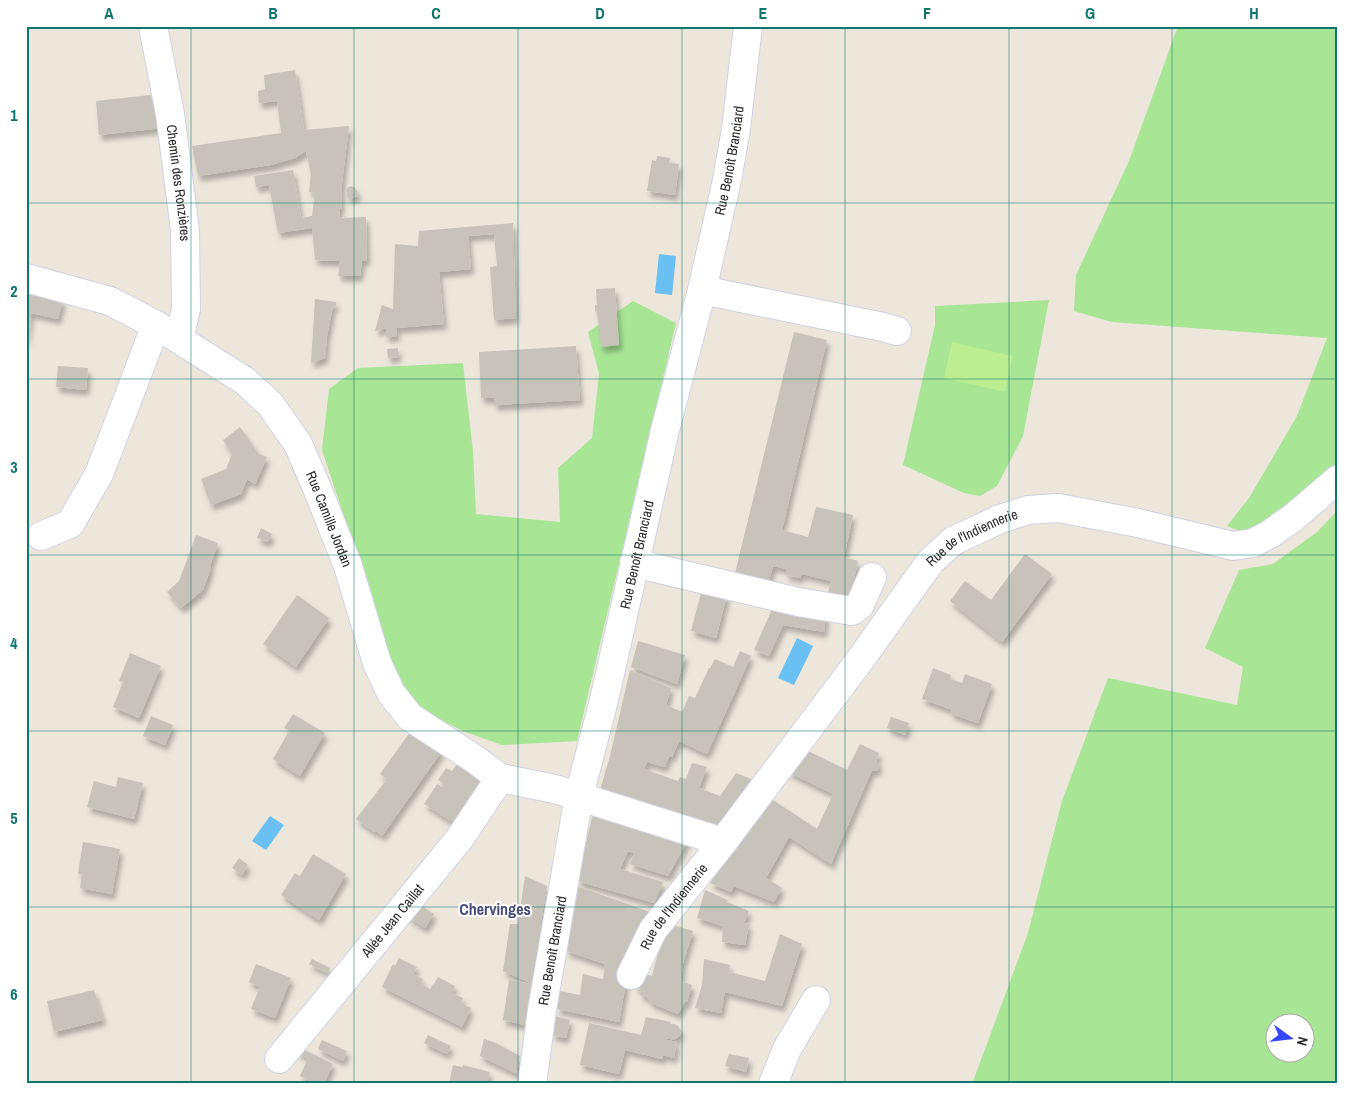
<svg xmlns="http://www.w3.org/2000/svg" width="1363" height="1110" font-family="'Archivo Narrow',sans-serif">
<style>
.green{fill:#a8e595;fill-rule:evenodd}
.pitch{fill:#bced90}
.water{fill:#6ac0f2}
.building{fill:#c7c3ba;filter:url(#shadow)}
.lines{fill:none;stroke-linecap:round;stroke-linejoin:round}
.minor-casing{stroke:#d0d2e3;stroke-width:30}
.minor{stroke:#fff;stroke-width:28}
.grid{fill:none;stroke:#0f766e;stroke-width:1;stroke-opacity:0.55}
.labels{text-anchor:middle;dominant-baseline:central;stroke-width:4;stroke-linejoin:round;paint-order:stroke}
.street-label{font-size:14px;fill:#292929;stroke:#fff}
.quarter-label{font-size:16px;font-weight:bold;fill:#484c7b;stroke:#fff}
.neatline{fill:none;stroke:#0f766e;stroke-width:2}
.grid-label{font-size:16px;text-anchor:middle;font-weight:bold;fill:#0f766e}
</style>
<defs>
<filter id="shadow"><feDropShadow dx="3" dy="5.5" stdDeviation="2.5" flood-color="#0004"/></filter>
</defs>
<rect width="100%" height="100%" fill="#ece6db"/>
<g class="green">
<path d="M1178 26H1337V466L1334 470 1270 519 1242 532 1227 526 1249 498 1297 416 1327 338 1112 322 1074 311 1076 275 1129 161Z"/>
<path d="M1049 300 1023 436 997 486 980 496 964 493 903 465 935 325V306Z"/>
<path d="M633 301 676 323 577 741 502 745 463 731 417 708 399 682 322 450 329 389 358 368 463 363 473 452 476 514 560 522 558 468 592 438 599 374 588 332Z"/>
<path d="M1337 511V1084H972L1028 933 1062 801 1108 678 1237 705 1243 667 1205 648 1239 570 1273 564 1317 532ZM1306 1022V1052H1276V1022Z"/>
</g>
<path class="pitch" d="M952 342 1013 356 1005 392 944 378Z"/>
<g class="water">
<path d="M659 254 676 256 672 295 655 293Z"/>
<path d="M797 638 813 646 794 685 778 678Z"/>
<path d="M270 816 284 825 266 850 252 841Z"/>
</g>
<g class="building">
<path d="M295 70 304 130 349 126 342 183 341 209H339L340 218 366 217 367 260 362 261 360 276H338L340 261 315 260 312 228 278 233 269 185 256 187 254 176 293 170 301 218 312 216 315 193 309 192 311 174 306 151 295 158 271 165 198 176 192 146 281 133 277 101 259 103 258 91 265 89 264 75Z"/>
<path d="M159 94 163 128 99 135 96 101Z"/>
<path d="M657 156 670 158 669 163 679 164 675 195 647 191 652 160 656 161Z"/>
<path d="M350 186 354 187 357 191 358 196 348 199 346 189Z"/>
<path d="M513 223 516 318 494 320 490 267 497 266 494 234 468 236 471 269 439 272 444 324 396 328 397 336 386 337V328L375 331 382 305 393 309 395 244 418 246 419 231Z"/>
<path d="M615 288 619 345 601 347 597 312 595 311V305H597L596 289Z"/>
<path d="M26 293 41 294 63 300 58 319 31 313 27 343H26Z"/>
<path d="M315 299 336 302V306H333L327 336 325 358 311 363Z"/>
<path d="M794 332 827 340 782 530 808 537 816 507 853 515 844 557 858 561 849 602 827 596 831 581 802 574 800 578 786 575 787 569 773 566 769 580 735 573Z"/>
<path d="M576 346 580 400 494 405V398H481L479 352Z"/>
<path d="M398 348V357L388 358 387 349Z"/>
<path d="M58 366 88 368 86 390 56 387Z"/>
<path d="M240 427 259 454 267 457 255 484 247 479 241 494 211 505 201 479 226 469 232 454 223 440Z"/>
<path d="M261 528 272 534 268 542 257 538Z"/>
<path d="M196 535 218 543 210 566 211 568 203 590 181 608 167 592 179 581Z"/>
<path d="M1025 554 1052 574 1002 642 950 601 965 581 991 600Z"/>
<path d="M702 589 727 595 716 638 691 631Z"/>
<path d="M297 595 329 618 296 667 263 644Z"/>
<path d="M773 607 826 615 824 632 783 625 769 656 754 650Z"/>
<path d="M638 641 685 655 677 684 631 667Z"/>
<path d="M740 651 751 656 707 754 679 741 672 757 669 756 665 767 647 762 644 769 678 781 680 777 686 779 692 763 707 767 699 788 720 796 736 773 756 781 732 822 723 815 717 835 600 790 610 756 630 670 671 688 666 705 682 712 689 696 695 698 709 668H710L715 659 733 667Z"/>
<path d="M130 653 161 666 139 718 113 707 123 682 119 681Z"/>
<path d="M933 668 951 675 950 679 962 683 965 674 992 684 978 723 951 714 952 710 922 699Z"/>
<path d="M293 714 325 733 300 776 273 759 289 731 284 728Z"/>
<path d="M151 716 173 725 165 745 143 736Z"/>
<path d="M891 717 909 723 905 735 887 728Z"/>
<path d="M410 732 442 751 382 836 376 831 374 832 356 819 387 779 380 774Z"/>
<path d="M860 744 879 753 876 762 880 764 877 771 872 770 831 864 789 837 766 878 782 888 774 902 734 886 731 892 710 883 770 798 817 829 833 794 788 772 804 749 847 770Z"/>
<path d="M459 762 488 781 459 826 424 804 437 784 442 787 444 784 438 780 446 768 452 771Z"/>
<path d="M118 777 143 783 134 819 87 807 94 781 116 787Z"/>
<path d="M593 813 689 838 668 876 630 864 634 853 628 851 620 869 663 882 654 903 577 881Z"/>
<path d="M83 842 120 849 112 894 80 888 82 874H78Z"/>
<path d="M313 854 346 874 319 920 281 895 295 873 300 876Z"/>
<path d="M239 858 248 865 242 875 232 868Z"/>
<path d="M525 876 547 886 531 983 503 971 510 924H518Z"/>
<path d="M577 886 650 912 628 971 619 1022 557 1009 560 991 580 995 583 974 603 979 605 964 566 951Z"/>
<path d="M705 890 728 900 727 902 749 911 744 923 749 924 745 945 722 942 723 926 697 918Z"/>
<path d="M416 902 434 914 425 928 407 916Z"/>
<path d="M666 923 693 931 683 963 681 981 692 985 687 1002H685L678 1014 651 1003 647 997 640 995 641 989 635 987 639 972 652 976Z"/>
<path d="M780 934 802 944 782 1006 725 992 721 1013 695 1008 702 985 704 959 730 965 729 972 765 981Z"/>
<path d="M399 958 417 967 413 974 423 979 421 984 430 989 433 984H434L438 977 455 986 452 993 463 998 461 1003 471 1008 462 1027 382 987 393 964 395 966Z"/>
<path d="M312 959 330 968 328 973 309 964Z"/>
<path d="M256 964 291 978 275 1018 251 1009 260 987 249 982Z"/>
<path d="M509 980 531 984 525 1025 503 1020Z"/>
<path d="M94 990 103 1020 54 1032 47 1001Z"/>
<path d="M555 1016 570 1020 566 1038 552 1035Z"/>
<path d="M646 1017 671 1022 670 1024H675L678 1026 681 1031 680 1035 677 1038 673 1040 667 1038V1040L677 1042 674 1058 663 1055 662 1059 625 1050 619 1074 580 1065 589 1023 641 1035Z"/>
<path d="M428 1035 451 1046 447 1054 424 1043Z"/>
<path d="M484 1039 496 1043 520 1056 517 1074 480 1056Z"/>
<path d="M322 1040 347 1051 343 1061 318 1049Z"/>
<path d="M299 1047 333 1064 324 1084H316L300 1076 308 1058 297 1052Z"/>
<path d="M729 1054 749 1058 746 1072 725 1066Z"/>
<path d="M453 1065 462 1067 463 1065 490 1072 487 1084H449Z"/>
</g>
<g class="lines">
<g class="minor-casing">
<g id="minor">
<path id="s1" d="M153 26 170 114 185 230 186 309 179 339"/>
<path id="s2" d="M26 278 110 301 156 325 245 381 270 404 298 444 317 488 348 566 377 663 391 693 410 717 476 760 500 778 555 789 723 842"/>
<path d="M702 290 883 327 897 331"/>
<path d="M41 536 70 524 99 474 156 325"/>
<path d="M634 563 798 602 852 611 860 605 872 577"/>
<path id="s3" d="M631 975 653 930 723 842 860 660 930 562 953 541 1000 519 1028 510 1058 508 1138 523 1233 546 1253 543 1270 534 1294 517 1337 480"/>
<path id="s4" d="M279 1059 460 838 500 778"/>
<path id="s5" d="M532 1084 542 1010 579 796 604 700 665 430 702 290 727 180 736 129 748 26"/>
<path d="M773 1084 787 1049 816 1000"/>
</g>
</g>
<use href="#minor" class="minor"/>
</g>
<path class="grid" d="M191 26V1084M354 26V1084M518 26V1084M682 26V1084M845 26V1084M1009 26V1084M1172 26V1084M26 203H1337M26 379H1337M26 555H1337M26 731H1337M26 907H1337"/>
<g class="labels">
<g class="street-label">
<text stroke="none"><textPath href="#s5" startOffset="945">Rue Benoît Branciard</textPath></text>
<text stroke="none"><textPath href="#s1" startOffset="159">Chemin des Ronzières</textPath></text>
<text stroke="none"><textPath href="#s2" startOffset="408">Rue Camille Jordan</textPath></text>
<text stroke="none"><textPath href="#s3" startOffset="560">Rue de l'Indiennerie</textPath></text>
<text stroke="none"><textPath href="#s5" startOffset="540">Rue Benoît Branciard</textPath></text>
<text stroke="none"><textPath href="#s3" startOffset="81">Rue de l'Indiennerie</textPath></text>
<text stroke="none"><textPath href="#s4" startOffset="179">Allée Jean Caillat</textPath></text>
<text stroke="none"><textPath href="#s5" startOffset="135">Rue Benoît Branciard</textPath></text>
</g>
<g class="quarter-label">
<text x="495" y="909">Chervinges</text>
</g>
</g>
<rect width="1363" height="1110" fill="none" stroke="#ffffff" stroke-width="55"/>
<g transform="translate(1290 1038) rotate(105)"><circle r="24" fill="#ffffff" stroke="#a9a9a9"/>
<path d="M0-4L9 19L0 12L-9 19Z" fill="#3546ff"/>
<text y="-8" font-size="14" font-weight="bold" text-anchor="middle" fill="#292929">N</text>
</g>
<rect x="28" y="28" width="1308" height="1054" class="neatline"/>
<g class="grid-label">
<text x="109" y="19">A</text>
<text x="273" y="19">B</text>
<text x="436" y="19">C</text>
<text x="600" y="19">D</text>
<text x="763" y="19">E</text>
<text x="927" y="19">F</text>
<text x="1090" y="19">G</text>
<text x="1254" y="19">H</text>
<text x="14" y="121">1</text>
<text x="14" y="297">2</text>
<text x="14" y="473">3</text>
<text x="14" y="649">4</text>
<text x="14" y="824">5</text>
<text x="14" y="1000">6</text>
</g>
</svg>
